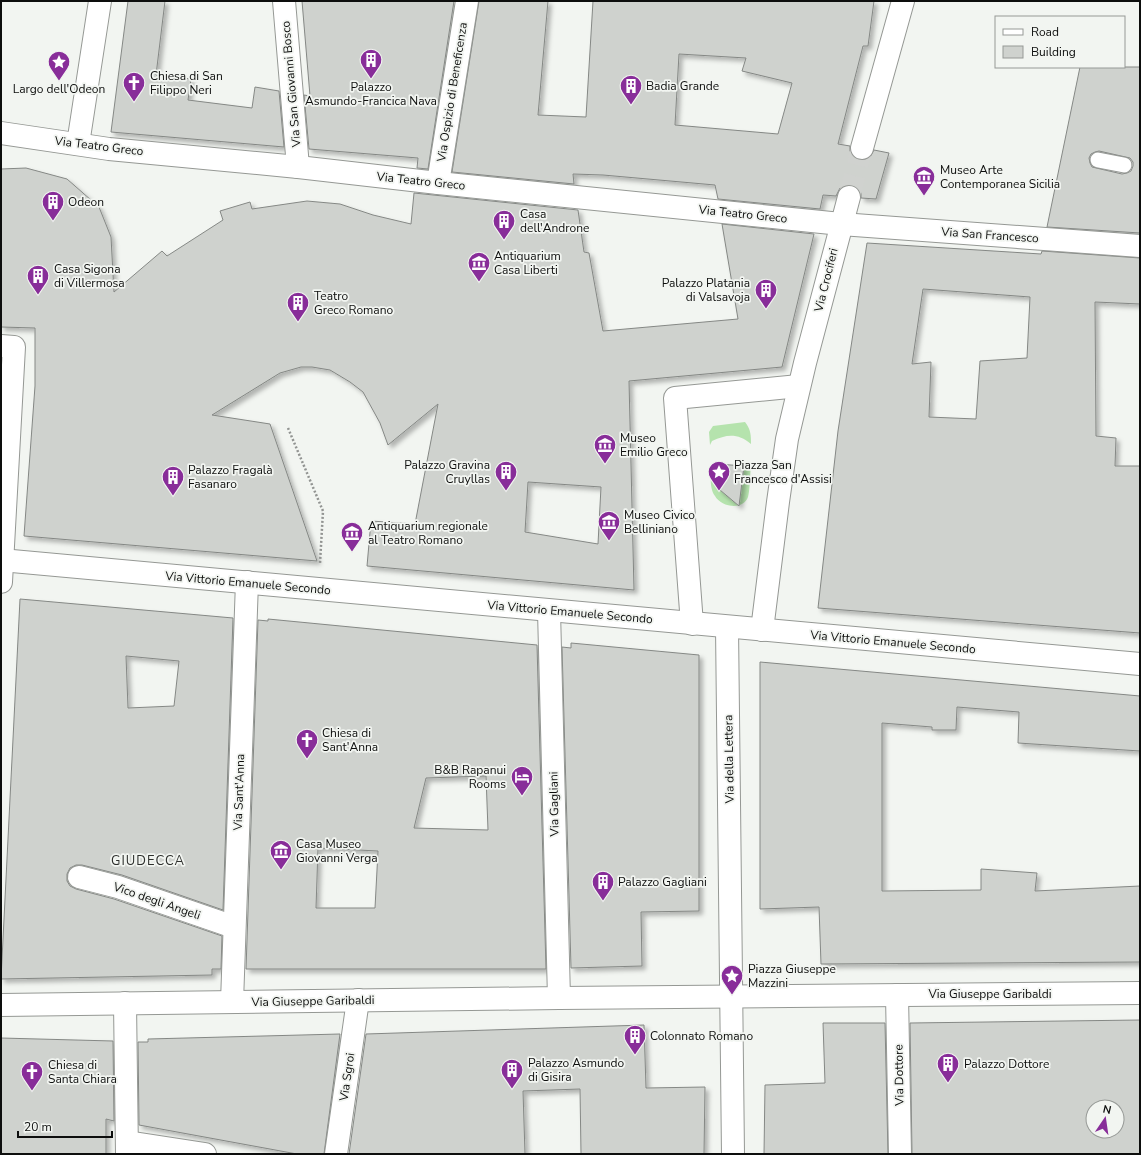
<svg xmlns="http://www.w3.org/2000/svg" width="1141" height="1155" font-family="'Nunito Sans',sans-serif">
<style>
.green{fill:#b5e3ad}
.building{fill:#cfd2ce;stroke:#858885;fill-rule:evenodd;filter:url(#shadow)}
.lines{fill:none;stroke-linecap:round;stroke-linejoin:round}
.pedestrian-tunnel{stroke:#d0d2cf;stroke-width:22;stroke-dasharray:22 11;stroke-linecap:butt}
.service-casing{stroke:#959894;stroke-width:17}
.pedestrian-casing{stroke:#959894;stroke-width:24}
.minor-casing{stroke:#959894;stroke-width:24}
.path{stroke:#929492;stroke-width:2.5;stroke-dasharray:2 2;stroke-linecap:butt}
.service{stroke:#fff;stroke-width:15}
.pedestrian{stroke:#fff;stroke-width:22}
.minor{stroke:#fff;stroke-width:22}
.labels{text-anchor:middle;dominant-baseline:central;stroke-width:3.5;stroke-linejoin:round;paint-order:stroke}
.poi-label{font-size:12px;fill:#0d0e0d;stroke:#f2f5f1;text-anchor:start}
.street-label{font-size:12px;fill:#0d0e0d;stroke:#f2f5f1}
.neighbourhood-label{font-size:13px;letter-spacing:1px;fill:#2d2f2c;stroke:#f2f5f1}
</style>
<defs>
<filter id="shadow"><feDropShadow dx="3.5" dy="3.5" stdDeviation="2" flood-color="#0004"/></filter>
</defs>
<rect width="100%" height="100%" fill="#f2f5f1"/>
<g class="green">
<path d="M745 422C751 430 751 435 751 444 738 433 727 434 712 441L710 445 709 432 713 426Z"/>
<path d="M711 465 717 466C718 480 715 490 730 496L737 495 741 491 744 466 751 465C750 473 750 490 748 497 743 511 721 507 715 496 709 488 711 475 711 465Z"/>
</g>
<g class="building">
<path d="M128 1H165L156 75 191 79 188 100 252 108 255 87 279 91 284 147 111 132Z"/>
<path d="M302 1H454L428 169 417 168 418 158 309 149 304 95 310 96Z"/>
<path d="M479 1H548L538 115 586 117 593 1H874L868 46H863L838 144 850 146V151L853 156 859 160H865L870 157 874 150 889 153 876 199 861 198V193L858 188 852 185H846L840 188 836 196 823 195 820 209 718 199 715 185 603 175 573 174 574 184 452 172ZM679 54 746 58 742 71 792 83 778 134 675 125Z"/>
<path d="M1080 67H1140V233L1047 227ZM1099 151 1130 158 1133 162V166L1131 171 1127 173 1122 174 1092 167 1090 163 1089 158 1091 154 1095 152Z"/>
<path d="M26 168 67 179 99 207 111 237 114 292 162 251 167 256 223 220 220 211 250 202 252 209 307 201 340 204 373 215 411 224 414 193 578 210 584 252 589 253 603 331 738 319 722 224 814 234 782 367 629 381 634 590 367 566 371 521 415 524 438 404 388 445 380 423 363 392 350 382 330 370 312 367H301L280 373 212 415 270 424 317 561 24 536 35 386V328L1 327V169ZM528 482 601 487 598 544 525 532Z"/>
<path d="M867 243 1041 254 1042 251 1140 258V304L1095 302 1096 436 1116 438 1115 466H1140V633L818 608 838 431ZM923 289 1030 297 1027 358 980 361 976 419 929 417 931 362 912 364Z"/>
<path d="M717 464 744 466 739 506 720 490 718 485Z"/>
<path d="M20 599 233 618 223 910 122 875 82 865H76L70 868 67 874V881L70 886 76 889 114 899 222 936 221 969H212V975L1 979ZM126 656 179 661 174 706 128 708Z"/>
<path d="M268 619 537 645 546 969H246L258 620 268 621ZM486 776 488 830 414 828 426 778ZM318 848 378 851 375 908H316Z"/>
<path d="M571 643 699 655V911L641 912 642 966 571 968 562 647 571 648Z"/>
<path d="M760 662 1140 696V751L1018 743 1019 712 957 707 956 730H932V727L882 723V891L981 890V869L1037 873 1035 891 1140 886V962L821 964 819 907 760 909Z"/>
<path d="M1140 1020V1154H912L910 1023ZM1093 1107H1117V1131H1093Z"/>
<path d="M823 1023H885L888 1154H764L765 1085 825 1083Z"/>
<path d="M644 1025 646 1088 705 1087 704 1154H581L580 1089 523 1091 525 1154H349L366 1034Z"/>
<path d="M340 1034 324 1154H297L139 1125 138 1042H148V1039Z"/>
<path d="M1 1038 113 1041 114 1121 106 1119V1154H1Z"/>
</g>
<g class="lines">
<path class="pedestrian-tunnel" d="M849 197 862 148"/>
<g class="service-casing">
<path id="service" d="M1098 160 1124 165"/>
</g>
<g class="pedestrian-casing">
<g id="pedestrian">
<path d="M862 148 903 1"/>
<path d="M438 183 467 1"/>
<path d="M692 624 675 398 799 386"/>
<path d="M727 627 733 1154"/>
<path d="M762 630 778 502 787 439 805 363 849 197"/>
<path d="M79 877 118 887 234 927"/>
<path d="M897 995 900 1154"/>
<path d="M559 998 1140 993"/>
<path d="M232 1002 247 582"/>
</g>
</g>
<g class="minor-casing">
<g id="minor">
<path d="M284 1 298 167"/>
<path d="M1 133 109 149 298 167 438 183 841 224 1140 246"/>
<path d="M78 144 100 1"/>
<path d="M1 346 14 347 1 582"/>
<path d="M1 560 1140 664"/>
<path d="M125 1003 127 1154"/>
<path d="M1 1005 559 998 549 611"/>
<path d="M127 1142 205 1154"/>
<path d="M336 1154 358 1000"/>
</g>
</g>
<path class="path" d="M288 428 323 511 320 563"/>
<use href="#service" class="service"/>
<use href="#pedestrian" class="pedestrian"/>
<use href="#minor" class="minor"/>
</g>
<defs>
<g id="building-pin" transform="scale(1.15)"><path d="M0 17L-7.5 6A9.5 9.5 0 1 1 7.5 6Z" fill="#882d99" stroke="#f2f5f1"/><path d="M-4-6H4V6H1V3H-1V6H-4ZM-2.5-4.3h1.7v1.8h-1.7ZM.8-4.3h1.7v1.8H.8ZM-2.5-1h1.7V.8h-1.7ZM.8-1h1.7V.8H.8Z" fill="#fff"/></g>
<g id="sight-pin" transform="scale(1.15)"><path d="M0 17L-7.5 6A9.5 9.5 0 1 1 7.5 6Z" fill="#882d99" stroke="#f2f5f1"/><path d="M0-6L1.8-2.2L6-1.7L2.9 1.2L3.7 5.4L0 3.3L-3.7 5.4L-2.9 1.2L-6-1.7L-1.8-2.2Z" fill="#fff"/></g>
<g id="church-pin" transform="scale(1.15)"><path d="M0 17L-7.5 6A9.5 9.5 0 1 1 7.5 6Z" fill="#882d99" stroke="#f2f5f1"/><path d="M-1.2-6h2.4v3.5h3.3v2.4h-3.3V6h-2.4V-.1h-3.3v-2.4h3.3Z" fill="#fff"/></g>
<g id="museum-pin" transform="scale(1.15)"><path d="M0 17L-7.5 6A9.5 9.5 0 1 1 7.5 6Z" fill="#882d99" stroke="#f2f5f1"/><path d="M0-6L6-3V-2H-6V-3ZM-5-1h2V3h-2ZM-1-1h2V3h-2ZM3-1h2V3H3ZM-6 4H6V6H-6Z" fill="#fff"/></g>
<g id="hotel-pin" transform="scale(1.15)"><path d="M0 17L-7.5 6A9.5 9.5 0 1 1 7.5 6Z" fill="#882d99" stroke="#f2f5f1"/><path d="M-6-4.5h1.5V1H6V5H4.5V3h-9V5H-6ZM-4 0a1.8 1.8 0 1 1 3.6 0ZM.5 0V-2.5h3Q6-2.5 6 0Z" fill="#fff"/></g>
</defs>
<g fill-rule="evenodd">
<use href="#building-pin" x="371" y="60"/>
<use href="#sight-pin" x="59" y="62"/>
<use href="#church-pin" x="134" y="83"/>
<use href="#building-pin" x="631" y="86"/>
<use href="#museum-pin" x="924" y="177"/>
<use href="#building-pin" x="53" y="202"/>
<use href="#building-pin" x="504" y="221"/>
<use href="#museum-pin" x="479" y="263"/>
<use href="#building-pin" x="38" y="276"/>
<use href="#building-pin" x="766" y="290"/>
<use href="#building-pin" x="298" y="303"/>
<use href="#museum-pin" x="605" y="445"/>
<use href="#building-pin" x="506" y="472"/>
<use href="#sight-pin" x="719" y="472"/>
<use href="#building-pin" x="173" y="477"/>
<use href="#museum-pin" x="609" y="522"/>
<use href="#museum-pin" x="352" y="533"/>
<use href="#church-pin" x="307" y="740"/>
<use href="#hotel-pin" x="522" y="777"/>
<use href="#museum-pin" x="281" y="851"/>
<use href="#building-pin" x="603" y="882"/>
<use href="#sight-pin" x="732" y="976"/>
<use href="#building-pin" x="635" y="1036"/>
<use href="#building-pin" x="948" y="1064"/>
<use href="#building-pin" x="512" y="1070"/>
<use href="#church-pin" x="32" y="1072"/>
</g>
<g class="labels">
<g class="poi-label">
<text x="150" y="76">Chiesa di San<tspan x="150" dy="14">Filippo Neri</tspan></text>
<text x="646" y="86">Badia Grande</text>
<text x="371" y="87" text-anchor="middle">Palazzo<tspan x="371" dy="14">Asmundo-Francica Nava</tspan></text>
<text x="59" y="89" text-anchor="middle">Largo dell'Odeon</text>
<text x="940" y="170">Museo Arte<tspan x="940" dy="14">Contemporanea Sicilia</tspan></text>
<text x="68" y="202">Odeon</text>
<text x="520" y="214">Casa<tspan x="520" dy="14">dell'Androne</tspan></text>
<text x="494" y="256">Antiquarium<tspan x="494" dy="14">Casa Liberti</tspan></text>
<text x="54" y="269">Casa Sigona<tspan x="54" dy="14">di Villermosa</tspan></text>
<text x="750" y="283" text-anchor="end">Palazzo Platania<tspan x="750" dy="14">di Valsavoja</tspan></text>
<text x="314" y="296">Teatro<tspan x="314" dy="14">Greco Romano</tspan></text>
<text x="620" y="438">Museo<tspan x="620" dy="14">Emilio Greco</tspan></text>
<text x="490" y="465" text-anchor="end">Palazzo Gravina<tspan x="490" dy="14">Cruyllas</tspan></text>
<text x="734" y="465">Piazza San<tspan x="734" dy="14">Francesco d'Assisi</tspan></text>
<text x="188" y="470">Palazzo Fragalà<tspan x="188" dy="14">Fasanaro</tspan></text>
<text x="624" y="515">Museo Civico<tspan x="624" dy="14">Belliniano</tspan></text>
<text x="368" y="526">Antiquarium regionale<tspan x="368" dy="14">al Teatro Romano</tspan></text>
<text x="322" y="733">Chiesa di<tspan x="322" dy="14">Sant'Anna</tspan></text>
<text x="506" y="770" text-anchor="end">B&amp;B Rapanui<tspan x="506" dy="14">Rooms</tspan></text>
<text x="296" y="844">Casa Museo<tspan x="296" dy="14">Giovanni Verga</tspan></text>
<text x="618" y="882">Palazzo Gagliani</text>
<text x="748" y="969">Piazza Giuseppe<tspan x="748" dy="14">Mazzini</tspan></text>
<text x="650" y="1036">Colonnato Romano</text>
<text x="528" y="1063">Palazzo Asmundo<tspan x="528" dy="14">di Gisira</tspan></text>
<text x="964" y="1064">Palazzo Dottore</text>
<text x="48" y="1065">Chiesa di<tspan x="48" dy="14">Santa Chiara</tspan></text>
</g>
<g class="street-label">
<text transform="translate(291 84) rotate(-95)">Via San Giovanni Bosco</text>
<text transform="translate(452 92) rotate(-81)">Via Ospizio di Beneficenza</text>
<text transform="translate(99 146) rotate(7)">Via Teatro Greco</text>
<text transform="translate(421 181) rotate(6)">Via Teatro Greco</text>
<text transform="translate(743 214) rotate(6)">Via Teatro Greco</text>
<text transform="translate(990 235) rotate(4)">Via San Francesco</text>
<text transform="translate(826 280) rotate(-76)">Via Crociferi</text>
<text transform="translate(248 583) rotate(5)">Via Vittorio Emanuele Secondo</text>
<text transform="translate(570 612) rotate(5)">Via Vittorio Emanuele Secondo</text>
<text transform="translate(893 642) rotate(5)">Via Vittorio Emanuele Secondo</text>
<text transform="translate(729 759) rotate(-91)">Via della Lettera</text>
<text transform="translate(239 792) rotate(-88)">Via Sant'Anna</text>
<text transform="translate(554 804) rotate(-91)">Via Gagliani</text>
<text transform="translate(157 901) rotate(19)">Vico degli Angeli</text>
<text x="990" y="994">Via Giuseppe Garibaldi</text>
<text transform="translate(313 1001) rotate(-1)">Via Giuseppe Garibaldi</text>
<text transform="translate(899 1075) rotate(-91)">Via Dottore</text>
<text transform="translate(347 1077) rotate(-82)">Via Sgroi</text>
</g>
<g class="neighbourhood-label">
<text x="148" y="861">GIUDECCA</text>
</g>
</g>
<rect width="1141" height="1155" fill="none" stroke="#0d0e0d" stroke-width="4"/>
<rect x="995" y="16" width="130" height="52" fill="#f2f5f1" stroke="#969996"/>
<rect x="1003" y="29" width="20" height="6" fill="#ffffff" stroke="#969996"/>
<text x="1031" y="36" font-size="12" fill="#0d0e0d">Road</text>
<rect x="1003" y="46" width="20" height="12" fill="#cfd2ce" stroke="#969996"/>
<text x="1031" y="56" font-size="12" fill="#0d0e0d">Building</text>
<g transform="translate(1105 1119) rotate(13)"><circle r="19" fill="#f2f5f1" stroke="#969996"/>
<path d="M0-3L7 15L0 10L-7 15Z" fill="#882d99"/>
<text y="-6" font-size="11" font-weight="bold" text-anchor="middle" fill="#0d0e0d">N</text>
</g>
<path d="M18 1131v6h94v-6" fill="none" stroke="#0d0e0d" stroke-width="2"/>
<text x="24" y="1131" font-size="12" fill="#0d0e0d" stroke="#f2f5f1" stroke-width="3" paint-order="stroke">20 m</text>
</svg>
